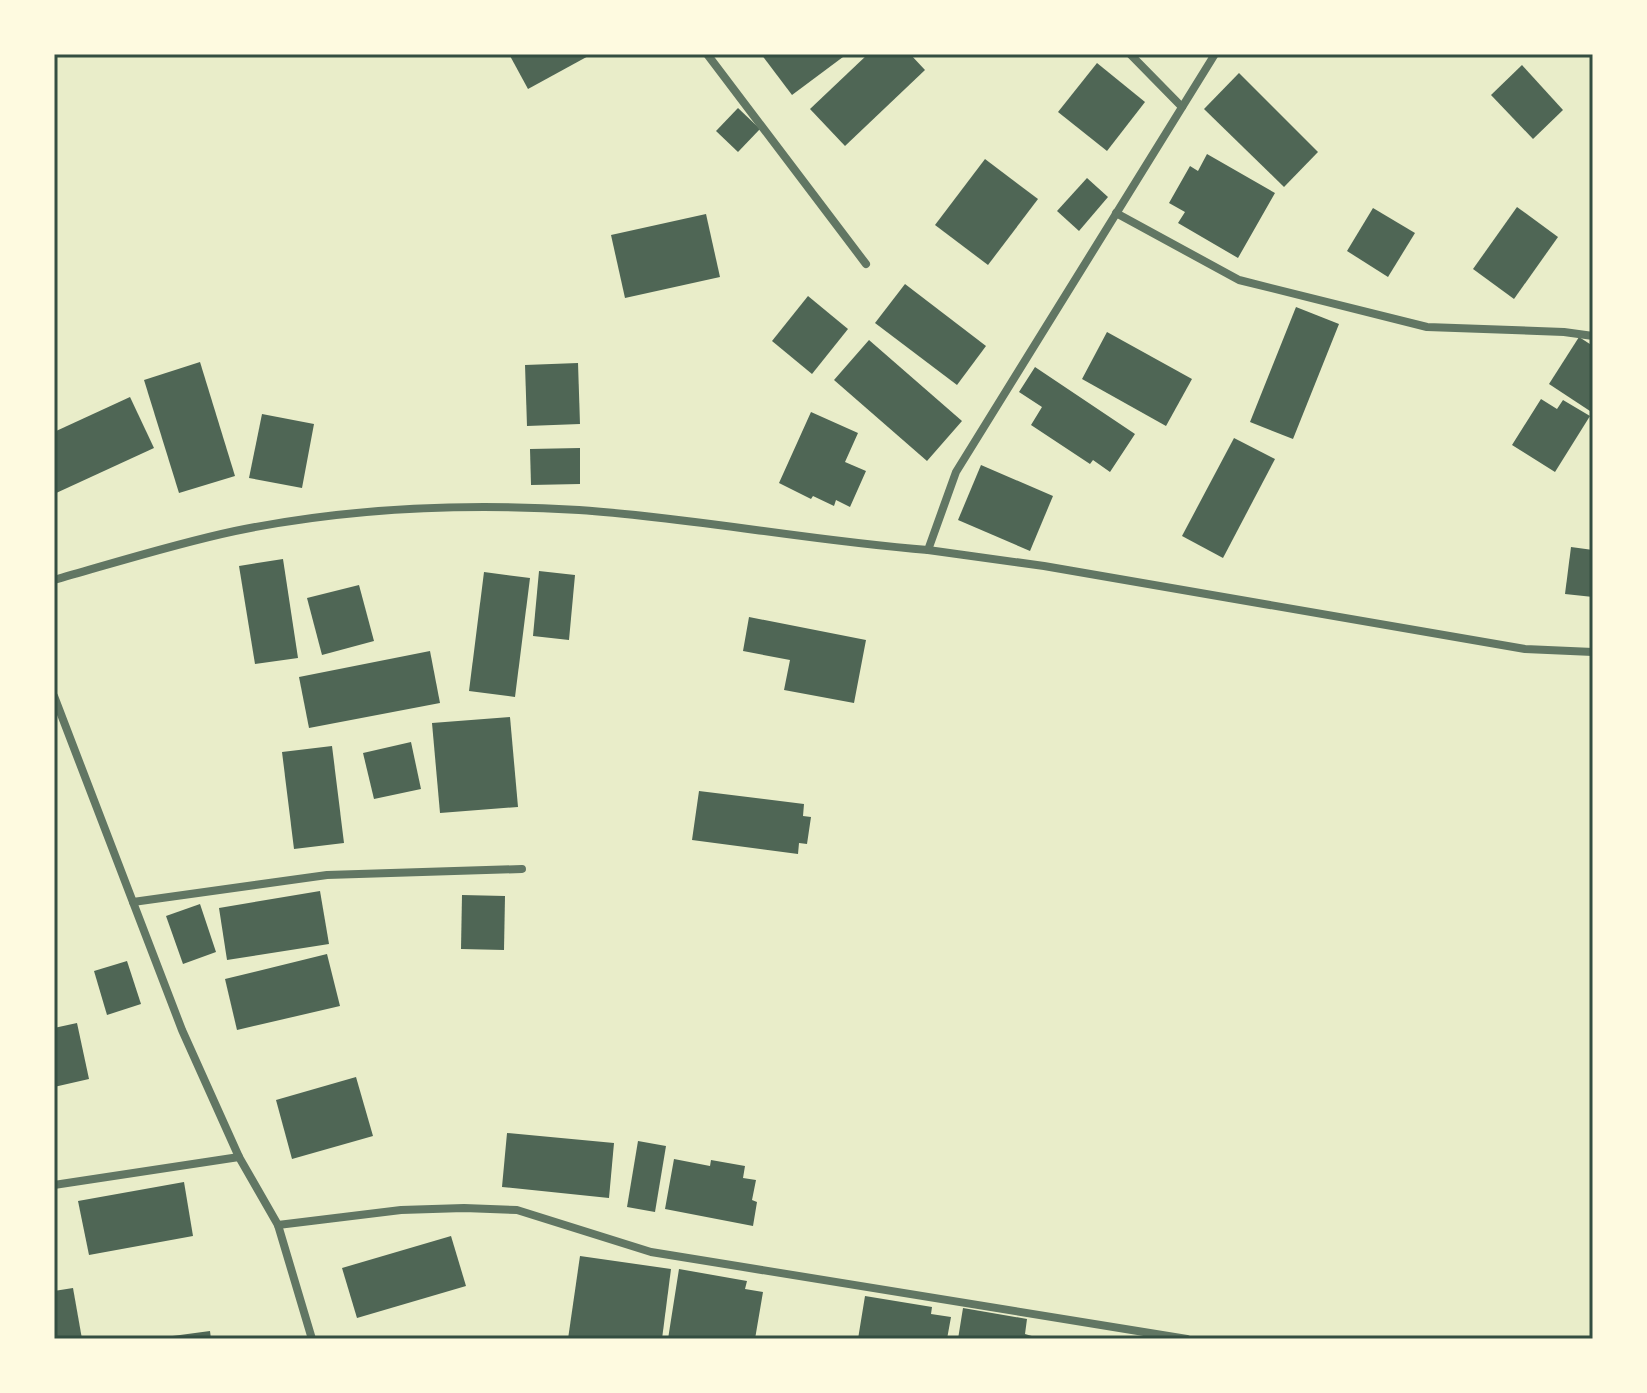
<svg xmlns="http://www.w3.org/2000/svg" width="1647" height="1393" font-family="Mulish,sans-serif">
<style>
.building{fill:#4f6655}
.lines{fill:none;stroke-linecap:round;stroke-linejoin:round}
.minor{stroke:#617663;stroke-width:8}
.neatline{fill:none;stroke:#344e41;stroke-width:3}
</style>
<rect width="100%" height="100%" fill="#e9edc9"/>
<g class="building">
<path d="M509 54H592L528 89Z"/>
<path d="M761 54H847L792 95Z"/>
<path d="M868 54H910L925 70 845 146 810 109Z"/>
<path d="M1097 63 1145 102 1107 151 1058 112Z"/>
<path d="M1522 65 1563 110 1533 139 1491 95Z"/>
<path d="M1239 73 1318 152 1284 187 1204 109Z"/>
<path d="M738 108 760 129 738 152 716 131Z"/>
<path d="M1207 154 1275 193 1238 258 1178 223 1185 212 1169 203 1190 166 1198 171Z"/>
<path d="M985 159 1038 199 988 265 935 225Z"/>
<path d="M1087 178 1108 197 1079 231 1057 211Z"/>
<path d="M1517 207 1558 237 1514 299 1473 269Z"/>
<path d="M1373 208 1415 233 1388 277 1347 251Z"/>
<path d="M706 214 720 277 625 298 611 235Z"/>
<path d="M905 284 986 346 957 385 875 323Z"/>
<path d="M808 296 848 329 812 374 772 341Z"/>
<path d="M1296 307 1339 324 1293 439 1250 422Z"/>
<path d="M1107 332 1192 379 1166 426 1082 379Z"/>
<path d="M1579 337 1593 346V413L1549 384Z"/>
<path d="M869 340 962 421 927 461 834 380Z"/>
<path d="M200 362 235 476 179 493 144 380Z"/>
<path d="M578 363 580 424 527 426 525 365Z"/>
<path d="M1035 367 1135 434 1110 472 1093 460 1090 464 1031 425 1042 407 1019 392Z"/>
<path d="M130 397 154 448 54 494V432Z"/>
<path d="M1541 399 1557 409 1563 400 1590 416 1555 472 1512 445Z"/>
<path d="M811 412 858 433 845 462 866 471 850 507 836 500 834 506 813 496 811 499 779 483Z"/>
<path d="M262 414 314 424 302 488 249 478Z"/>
<path d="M1234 438 1275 459 1223 558 1182 536Z"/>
<path d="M580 448V484L531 485 530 449Z"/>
<path d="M981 465 1053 496 1030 551 958 520Z"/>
<path d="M1571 547 1593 550V597L1565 594Z"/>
<path d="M283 559 298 658 255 664 239 566Z"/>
<path d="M539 571 575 575 569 640 533 636Z"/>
<path d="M484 572 530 578 515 697 469 691Z"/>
<path d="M359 585 374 641 322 655 307 598Z"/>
<path d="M749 617 866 640 854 703 784 690 790 660 743 651Z"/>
<path d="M430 651 440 703 309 728 299 677Z"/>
<path d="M510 717 518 807 440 813 432 723Z"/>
<path d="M411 742 421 789 374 799 363 753Z"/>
<path d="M332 746 344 843 294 849 282 752Z"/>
<path d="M699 791 804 804 803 816 811 817 807 844 799 843 798 854 692 840Z"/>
<path d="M320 891 329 944 227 960 219 908Z"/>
<path d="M462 895 505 896 504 950 461 949Z"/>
<path d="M200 904 216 952 183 964 166 916Z"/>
<path d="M327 954 340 1006 237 1030 225 979Z"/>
<path d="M127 961 141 1004 107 1015 94 971Z"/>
<path d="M77 1023 89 1079 54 1087V1028Z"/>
<path d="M356 1077 373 1136 292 1159 276 1100Z"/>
<path d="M507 1133 614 1143 609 1198 502 1187Z"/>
<path d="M638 1141 666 1146 655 1212 627 1207Z"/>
<path d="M674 1159 710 1166 711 1160 745 1166 743 1178 756 1180 752 1200 757 1202 753 1226 665 1209Z"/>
<path d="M184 1182 193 1236 89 1255 78 1201Z"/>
<path d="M451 1236 466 1286 357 1318 342 1268Z"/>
<path d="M580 1256 671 1269 662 1339H568Z"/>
<path d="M679 1269 747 1281 745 1289 763 1292 755 1339H668Z"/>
<path d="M73 1288 82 1339H54V1291Z"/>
<path d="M865 1296 932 1307 931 1314 951 1317 947 1339H858Z"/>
<path d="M963 1308 1027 1319 1025 1334 1042 1339H958Z"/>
<path d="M210 1331 211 1339H165V1337Z"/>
</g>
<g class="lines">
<g class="minor">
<path d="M707 54 866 264"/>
<path d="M1130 54 1182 107"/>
<path d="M1116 213 1239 280 1427 327 1564 332 1593 336"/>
<path d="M928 550 1044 566 1525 649 1593 652"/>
<path d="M54 580C114 563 174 544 235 531 347 508 465 503 579 510 696 518 811 541 928 550L956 472 1215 54"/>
<path d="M54 696 182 1030 239 1157 278 1225 312 1339"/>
<path d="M133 902 327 875 522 869"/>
<path d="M54 1185 239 1157"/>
<path d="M278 1225 401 1210 464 1208 517 1210 651 1252 1187 1339"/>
</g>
</g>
<rect width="1647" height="1393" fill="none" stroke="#fefae0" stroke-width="112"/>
<rect x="56" y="56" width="1535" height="1281" class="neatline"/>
</svg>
